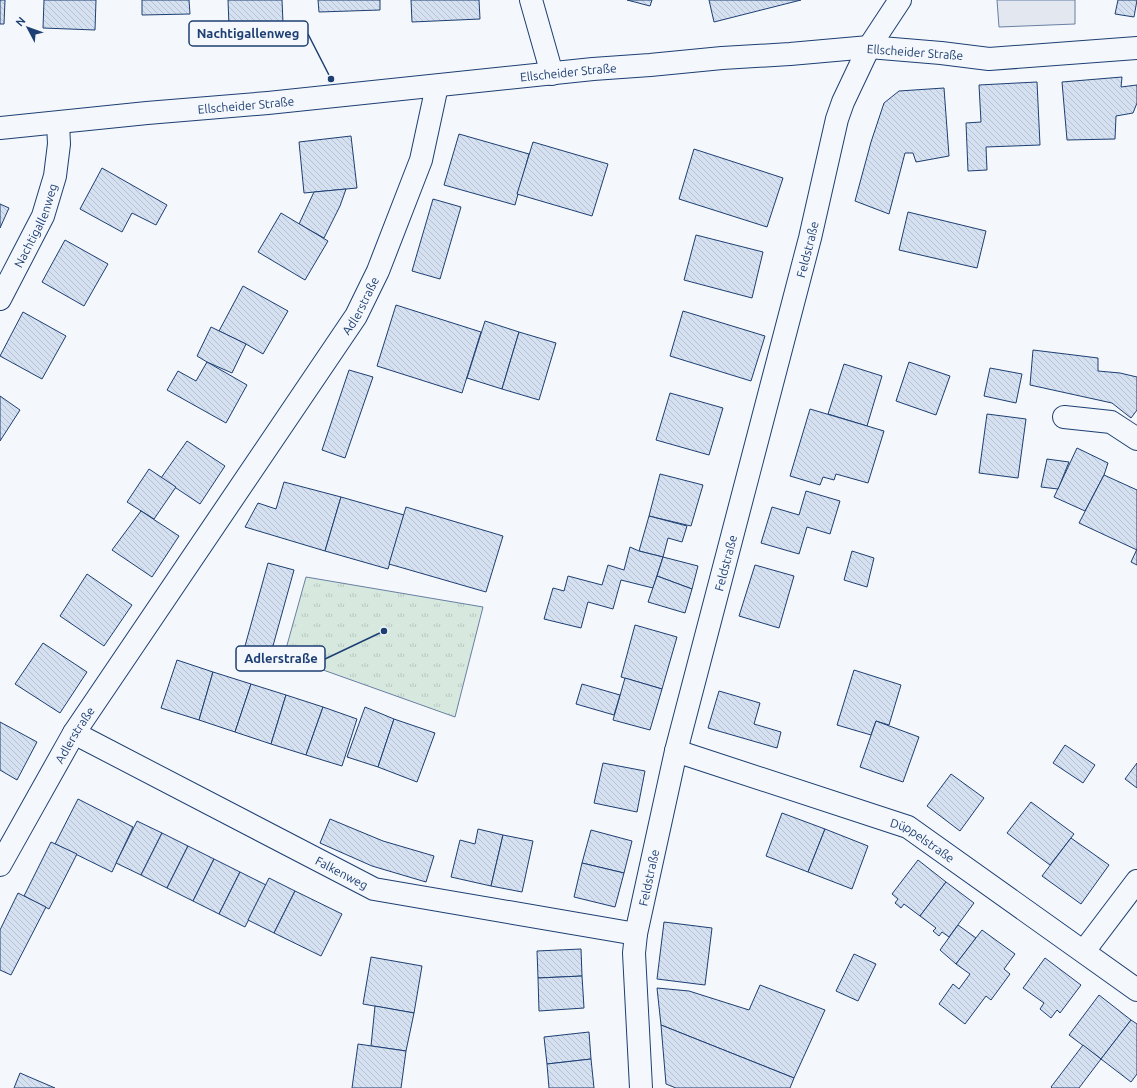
<svg xmlns="http://www.w3.org/2000/svg" width="1137" height="1088" font-family="Ubuntu,sans-serif">
<style>
.park{fill:url(#park-tufts);stroke:#687fa3}
.parking{fill:#e3e8f0;stroke:#687fa3}
.building{fill:url(#building-back-hatch);stroke:#1d3f73}
.lines{fill:none;stroke-linecap:round;stroke-linejoin:round}
.street-casing{stroke:#1d3f73;stroke-width:24}
.secondary-casing{stroke:#1d3f73;stroke-width:24}
.street{stroke:#f4f7fb;stroke-width:22}
.secondary{stroke:#f4f7fb;stroke-width:22}
.labels{text-anchor:middle;dominant-baseline:central;stroke-width:3;stroke-linejoin:round;paint-order:stroke}
.street-label{font-size:12px;fill:#1d3f73;stroke:#f4f7fb}
.leader{fill:none;stroke:#1d3f73;stroke-width:1.5}
.callout-dot{fill:#1d3f73;stroke:#f4f7fb;stroke-width:1.5}
.callout{fill:#f4f7fb;stroke:#1d3f73;stroke-width:1.5}
.callout-label{font-size:13px;text-anchor:middle;font-weight:bold;fill:#1d3f73}
</style>
<defs>
<pattern id="park-tufts" width="24" height="20" patternUnits="userSpaceOnUse"><rect width="24" height="20" fill="#d7e8df"/><path d="M3 7l-1-3M5 7V3M7 7l1-3M15 17l-1-3M17 17v-4M19 17l1-3" fill="none" stroke="#b8c8c3"/></pattern>
<pattern id="building-back-hatch" width="6" height="6" patternUnits="userSpaceOnUse"><rect width="6" height="6" fill="#d5e0f0"/><path d="M-1 5l2 2M0 0l6 6M5-1l2 2" fill="none" stroke="#b6c1d1"/></pattern>
</defs>
<rect width="100%" height="100%" fill="#f4f7fb"/>
<path class="park" d="M306 577 483 607 455 717 284 656Z"/>
<path class="parking" d="M997 0H1075V24L999 27Z"/>
<g class="building">
<path d="M0 0H5L4 24H0Z"/>
<path d="M44 0H96L95 30 43 28Z"/>
<path d="M142 0H189L190 14 142 15Z"/>
<path d="M228 0H282L283 23 229 26Z"/>
<path d="M318 0H380V10L319 12Z"/>
<path d="M411 0H479L480 19 412 22Z"/>
<path d="M627 0H652L650 6Z"/>
<path d="M709 0H801L714 22Z"/>
<path d="M1118 0H1137L1134 17 1115 14Z"/>
<path d="M1122 77 1121 87 1137 85V103L1133 113 1116 116 1115 139 1067 140 1062 82Z"/>
<path d="M1037 82 1040 145 986 147 987 170 968 171 966 123 981 122 979 85Z"/>
<path d="M944 88 949 156 916 162 913 153H905L889 214 855 201 871 142 884 103 899 91Z"/>
<path d="M459 134 529 154 515 205 444 185Z"/>
<path d="M351 136 357 188 304 193 299 142Z"/>
<path d="M533 142 608 164 592 216 517 194Z"/>
<path d="M694 149 783 178 767 227 679 199Z"/>
<path d="M102 168 167 205 156 225 132 213 122 232 80 209Z"/>
<path d="M346 189 340 206 324 238 299 224 314 192Z"/>
<path d="M433 199 461 207 440 279 412 271Z"/>
<path d="M0 204 9 208 0 228Z"/>
<path d="M908 212 986 231 977 268 899 250Z"/>
<path d="M281 213 328 241 305 280 258 252Z"/>
<path d="M696 235 763 252 752 298 684 280Z"/>
<path d="M65 240 108 264 84 306 42 282Z"/>
<path d="M243 286 288 311 263 354 246 344 219 331Z"/>
<path d="M396 305 481 332 462 393 377 366Z"/>
<path d="M683 311 765 336 751 381 670 356Z"/>
<path d="M23 312 66 336 42 379 0 356Z"/>
<path d="M485 321 519 332 502 389 467 378Z"/>
<path d="M211 327 246 344 232 373 207 362 197 356Z"/>
<path d="M519 332 556 343 539 400 502 389Z"/>
<path d="M1033 350 1098 358V371L1120 373 1137 377V410L1131 418 1112 403 1030 385Z"/>
<path d="M207 362 247 385 226 423 167 390 178 371 196 381Z"/>
<path d="M909 362 950 376 936 415 896 401Z"/>
<path d="M844 364 882 376 867 426 828 414Z"/>
<path d="M990 368 1022 374 1016 403 984 396Z"/>
<path d="M349 370 373 377 345 458 322 450Z"/>
<path d="M670 393 723 408 709 455 656 440Z"/>
<path d="M0 396 20 410 0 441Z"/>
<path d="M810 409 884 431 868 483 836 474 834 480 823 477 820 485 790 476Z"/>
<path d="M987 414 1026 419 1018 478 979 473Z"/>
<path d="M187 441 225 466 200 504 161 478Z"/>
<path d="M1077 448 1108 463 1104 475 1085 511 1054 497Z"/>
<path d="M1047 459 1069 462 1058 489 1041 487Z"/>
<path d="M149 469 176 487 154 519 127 502Z"/>
<path d="M660 474 703 485 691 526 649 516Z"/>
<path d="M1104 475 1137 490V550L1079 523Z"/>
<path d="M284 482 341 497 325 551 245 527 258 503 276 509Z"/>
<path d="M806 491 840 501 830 534 807 527 799 554 761 543 772 507 799 515Z"/>
<path d="M341 497 404 515 388 569 325 551Z"/>
<path d="M406 507 503 536 486 592 389 564Z"/>
<path d="M141 511 179 536 152 577 112 550Z"/>
<path d="M649 516 687 526 682 542 668 538 663 557 639 551Z"/>
<path d="M630 547 639 551 663 557 653 588 621 580 613 609 588 602 581 628 544 619 553 588 564 591 568 576 602 585 608 565 624 570Z"/>
<path d="M1137 549V565L1131 562Z"/>
<path d="M852 551 874 558 867 587 844 580Z"/>
<path d="M663 557 698 566 692 589 657 576Z"/>
<path d="M268 563 294 570 271 653 245 646Z"/>
<path d="M755 565 794 576 779 628 739 616Z"/>
<path d="M87 574 132 605 104 646 60 616Z"/>
<path d="M657 576 692 589 685 613 648 602Z"/>
<path d="M635 625 677 637 662 689 621 677Z"/>
<path d="M43 643 87 672 60 713 15 684Z"/>
<path d="M177 660 213 672 199 720 161 708Z"/>
<path d="M854 670 901 685 889 725 876 721 871 735 837 725Z"/>
<path d="M213 672 251 684 235 732 199 720Z"/>
<path d="M625 678 662 689 650 730 613 720Z"/>
<path d="M251 684 286 695 271 744 235 732Z"/>
<path d="M582 684 620 695 614 715 576 704Z"/>
<path d="M719 691 760 703 754 724 781 732 777 748 708 728Z"/>
<path d="M286 695 323 707 306 755 271 744Z"/>
<path d="M323 707 357 719 342 766 306 755Z"/>
<path d="M365 707 394 719 378 767 347 757Z"/>
<path d="M394 719 435 733 417 782 378 767Z"/>
<path d="M876 721 919 737 903 782 860 767Z"/>
<path d="M0 722 37 742 17 780 0 770Z"/>
<path d="M1065 745 1095 765 1083 783 1053 763Z"/>
<path d="M603 763 645 771 637 812 594 803Z"/>
<path d="M1137 763V788L1125 779Z"/>
<path d="M951 774 984 798 960 831 927 806Z"/>
<path d="M78 799 133 827 112 872 55 844Z"/>
<path d="M1031 802 1074 834 1050 865 1007 833Z"/>
<path d="M782 813 825 829 808 872 766 856Z"/>
<path d="M330 819 383 841 434 856 426 882 372 866 320 843Z"/>
<path d="M137 821 162 833 141 875 116 863Z"/>
<path d="M478 829 503 835 491 886 451 877 460 840 475 844Z"/>
<path d="M825 829 868 846 852 889 808 872Z"/>
<path d="M591 830 632 841 624 873 582 863Z"/>
<path d="M162 833 188 846 167 888 141 875Z"/>
<path d="M503 835 533 841 522 892 491 886Z"/>
<path d="M1071 838 1109 865 1081 904 1042 876Z"/>
<path d="M51 842 77 854 49 909 24 896Z"/>
<path d="M188 846 214 859 193 901 167 888Z"/>
<path d="M214 859 240 872 219 914 193 901Z"/>
<path d="M918 860 946 882 920 916 904 904 901 908 895 903 898 899 892 894Z"/>
<path d="M582 863 624 873 615 907 574 897Z"/>
<path d="M240 872 266 885 245 927 219 914Z"/>
<path d="M269 878 295 891 274 933 248 920Z"/>
<path d="M946 882 974 903 949 937 942 932 939 936 933 931 936 928 920 916Z"/>
<path d="M295 891 342 914 321 956 274 933Z"/>
<path d="M18 893 46 907 11 975 0 970V930Z"/>
<path d="M664 922 712 928 705 985 657 979Z"/>
<path d="M958 925 976 938 956 964 940 950Z"/>
<path d="M982 930 1015 954 1004 969 1010 974 991 1000 986 996 965 1024 939 1004 953 984 959 989 970 974 956 964Z"/>
<path d="M581 949 582 976 538 978 537 951Z"/>
<path d="M854 954 876 964 858 1001 836 991Z"/>
<path d="M371 957 422 966 414 1013 363 1004Z"/>
<path d="M1045 958 1081 985 1060 1013 1057 1010 1051 1018 1040 1009 1044 1003 1023 988Z"/>
<path d="M582 976 584 1008 539 1011 538 978Z"/>
<path d="M760 985 825 1010 794 1078 661 1025 657 988 689 991 749 1010Z"/>
<path d="M1099 995 1131 1020 1101 1059 1069 1035Z"/>
<path d="M375 1006 414 1013 406 1051 371 1046Z"/>
<path d="M1131 1020 1137 1024V1074L1131 1082 1101 1059Z"/>
<path d="M661 1025 794 1078 790 1088H676L666 1084Z"/>
<path d="M589 1032 591 1059 547 1064 544 1037Z"/>
<path d="M358 1044 406 1051 401 1088H352Z"/>
<path d="M1083 1045 1101 1059 1079 1088H1052L1051 1087Z"/>
<path d="M591 1059 594 1088H549L547 1064Z"/>
<path d="M20 1073 55 1088H14Z"/>
</g>
<g class="lines">
<g class="street-casing">
<g id="street">
<path d="M531 0 552 74"/>
<path d="M869 47 941 53 989 59 1137 48"/>
<path id="s1" d="M0 299 43 216 55 176 59 144 58 123"/>
<path d="M1064 417 1111 422 1137 439"/>
<path id="s2" d="M74 733 374 889 636 934"/>
<path id="s3" d="M676 751 908 827 1137 990"/>
<path id="s4" d="M0 865 74 733 356 316 378 271 421 160 437 86"/>
<path d="M1084 951 1137 881"/>
</g>
</g>
<g class="secondary-casing">
<g id="secondary">
<path id="s5" d="M0 128 147 113 268 103 593 69 650 65 722 58 790 54 869 47"/>
<path id="s6" d="M641 1088 634 953 636 934 676 751 810 238 837 119 843 102 869 47 900 0"/>
</g>
</g>
<use href="#street" class="street"/>
<use href="#secondary" class="secondary"/>
</g>
<g class="labels">
<g class="street-label">
<text transform="translate(915 52) rotate(4)">Ellscheider Straße</text>
<text stroke="none"><textPath href="#s5" startOffset="571">Ellscheider Straße</textPath></text>
<text stroke="none"><textPath href="#s5" startOffset="247">Ellscheider Straße</textPath></text>
<text stroke="none"><textPath href="#s1" startOffset="82">Nachtigallenweg</textPath></text>
<text stroke="none"><textPath href="#s6" startOffset="860">Feldstraße</textPath></text>
<text stroke="none"><textPath href="#s4" startOffset="666">Adlerstraße</textPath></text>
<text stroke="none"><textPath href="#s6" startOffset="536">Feldstraße</textPath></text>
<text stroke="none"><textPath href="#s4" startOffset="150">Adlerstraße</textPath></text>
<text stroke="none"><textPath href="#s3" startOffset="263">Düppelstraße</textPath></text>
<text stroke="none"><textPath href="#s2" startOffset="302">Falkenweg</textPath></text>
<text stroke="none"><textPath href="#s6" startOffset="212">Feldstraße</textPath></text>
</g>
</g>
<path class="leader" d="M331 79L308 34M384 631L325 659"/>
<g class="callout-dot">
<circle cx="331" cy="79" r="4"/>
<circle cx="384" cy="631" r="4"/>
</g>
<g class="callout">
<rect x="189" y="21" width="119" height="25" rx="4"/>
<rect x="236" y="646" width="89" height="25" rx="4"/>
</g>
<g class="callout-label">
<text x="248" y="38">Nachtigallenweg</text>
<text x="281" y="663">Adlerstraße</text>
</g>
<g transform="translate(28 28) rotate(311)" stroke="#f4f7fb" stroke-width="3" paint-order="stroke">
<path d="M0-3L7 15L0 10L-7 15Z" fill="#1d3f73"/>
<text y="-6" font-size="11" font-weight="bold" text-anchor="middle" fill="#1d3f73">N</text>
</g>
</svg>
